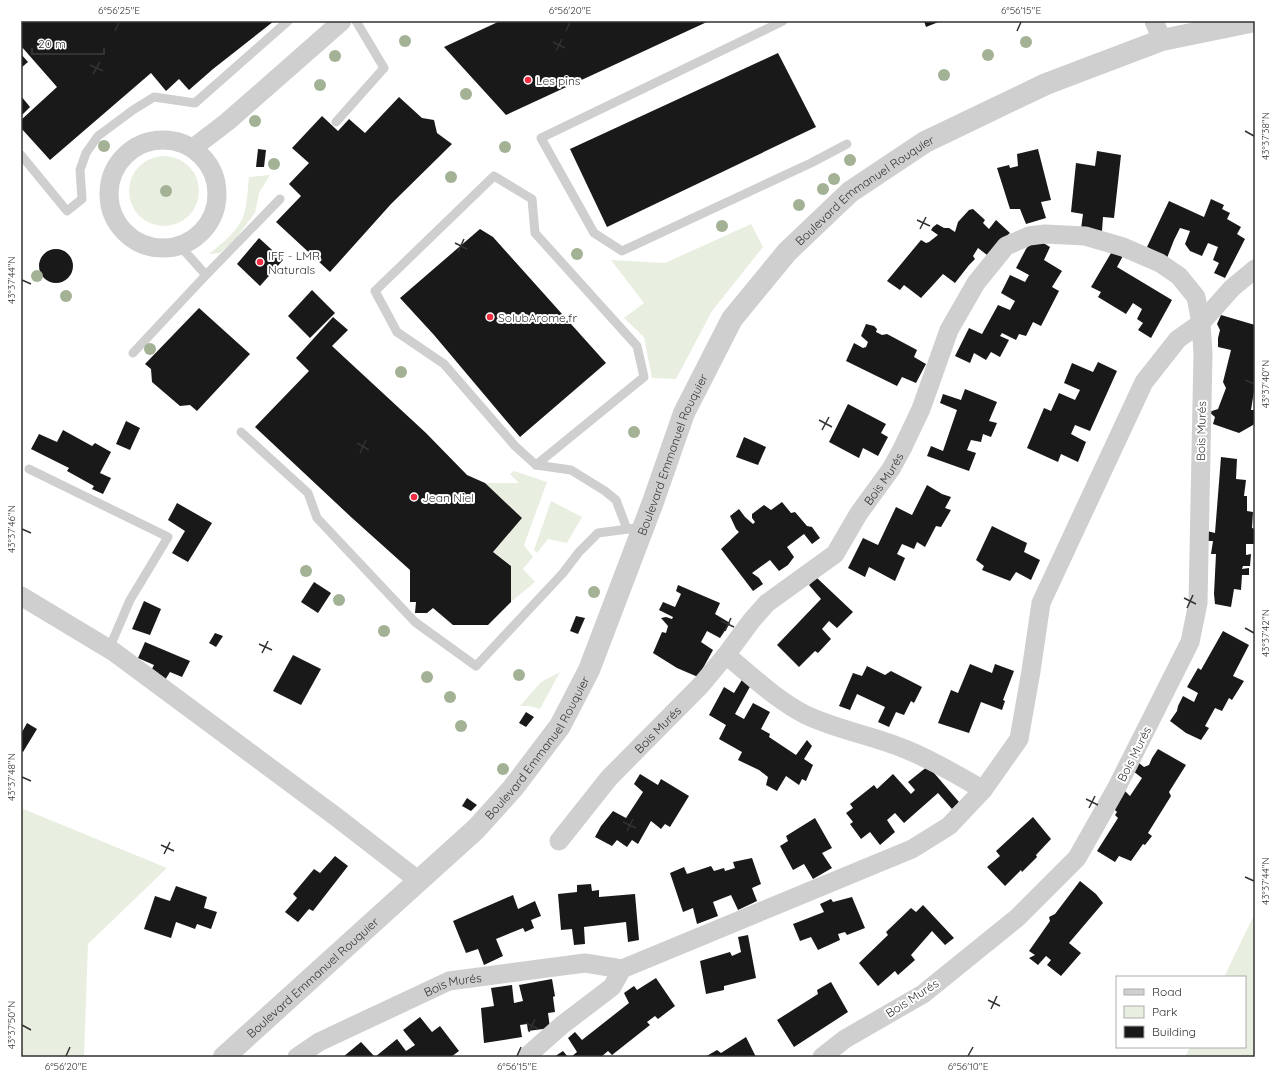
<svg xmlns="http://www.w3.org/2000/svg" width="1276" height="1078" font-family="Quicksand,sans-serif">
<style>
.green{fill:#e9efe0}
.building{fill:#191919}
.lines{fill:none;stroke-linecap:round;stroke-linejoin:round}
.service{stroke:#cfcfcf;stroke-width:9}
.minor{stroke:#cfcfcf;stroke-width:19}
.tertiary{stroke:#cfcfcf;stroke-width:22}
.tree{fill:#a3b194}
.ticks{fill:none;stroke:#323232;stroke-width:1.5}
.poi-dot{fill:#ef2e44;stroke:#fff;stroke-width:1.5}
.labels{text-anchor:middle;dominant-baseline:central;stroke-width:4;stroke-linejoin:round;paint-order:stroke}
.poi-label{font-size:12px;fill:#323232;stroke:#fff;text-anchor:start}
.street-label{font-size:12px;fill:#323232;stroke:#fff}
.neatline{fill:none;stroke:#323232;stroke-width:1.5}
.ticks-label{font-size:10px;text-anchor:middle;fill:#323232}
</style>
<rect width="100%" height="100%" fill="#fff"/>
<g class="green">
<circle cx="164" cy="191" r="35"/>
<path d="M270 175 259 193 255 213 236 238 220 253 209 254C219 246 234 234 240 223 248 210 247 192 249 177Z"/>
<path d="M751 224 763 247 712 311 676 379 652 378 644 337 624 318 644 303 611 260 665 263Z"/>
<path d="M514 471 547 482 524 545 533 557 523 569 535 582 511 602V566L493 552 522 518 485 483H519L510 474Z"/>
<path d="M551 501 582 517 567 543 548 539 537 553 534 550Z"/>
<path d="M560 672 540 709 530 706H520L541 682Z"/>
<path d="M21 808 167 868 88 944 84 1057H21Z"/>
<path d="M1255 913V1057H1185L1190 1047H1245V977H1224Z"/>
</g>
<g class="building">
<path d="M21 21H274L213 69 189 90 179 79 166 91 151 73 50 160 21 128V120L57 87 21 46Z"/>
<path d="M500 21H709L506 115 444 47Z"/>
<path d="M924 21H941L926 27Z"/>
<path d="M778 53 816 127 607 227 570 149Z"/>
<path d="M21 54 28 62 21 68Z"/>
<path d="M21 96 30 107 21 116Z"/>
<path d="M399 97 422 118 434 120 437 133 452 144 391 204 330 272 276 222 301 196 289 184 309 163 292 148 322 116 338 131 349 119 365 133Z"/>
<path d="M258 149 266 150 264 167H256Z"/>
<path d="M1038 149 1051 200 1041 202 1046 218 1026 224 1020 209H1010L997 168 1009 165 1010 168 1018 166 1017 154Z"/>
<path d="M1097 151 1121 155 1114 218 1103 217 1102 231 1081 229 1083 214 1071 212 1076 163 1095 166Z"/>
<path d="M1211 199 1224 205 1222 209 1230 213 1227 219 1241 227 1237 234 1245 239 1225 278 1214 273 1219 263 1213 260 1218 247 1208 243 1202 256 1190 251 1185 244 1190 231 1180 228 1174 240 1167 258 1147 247 1169 201 1204 217Z"/>
<path d="M973 209 985 220 983 223 989 229 996 220 1010 233 1003 239 991 258 978 248 973 256 975 259 969 265 955 283 943 274 921 298 904 285 900 290 887 281 921 240 926 243 929 242 938 235 931 230 933 227 937 224 944 228H949L955 232 958 222 969 210Z"/>
<path d="M480 229 493 237 606 363 520 437 434 335 400 298Z"/>
<path d="M259 238 283 260 260 286 237 264Z"/>
<path d="M1035 238 1050 247 1044 260 1062 271 1052 287 1059 291 1041 326 1033 322 1026 336 1019 334 1016 340 1002 333 1000 336 1009 340 1000 357 991 352 986 360 974 353 970 363 955 356 969 328 982 334 998 305 1010 310 1015 301 1001 293 1010 275 1025 282 1029 275 1016 268 1026 249Z"/>
<path d="M1114 248 1124 254 1117 267 1172 300 1151 338 1138 330 1143 323 1137 319 1142 309 1133 303 1126 314 1098 297 1101 292 1091 287Z"/>
<circle cx="56" cy="266" r="17"/>
<path d="M312 290 335 313 310 338 288 316Z"/>
<path d="M199 308 250 354 197 411 190 405 180 406 152 382 151 369 145 364Z"/>
<path d="M1221 315 1255 325V385L1251 410H1255V423L1253 425 1239 433 1213 424 1215 417 1209 412 1218 409 1226 388 1223 382 1231 350 1218 347V338L1220 330 1217 324Z"/>
<path d="M333 317 348 330 332 346 426 433 467 475 485 483 522 518 493 552 511 566V602L488 625H453L433 608 427 613H415L416 602H410V570L351 517 255 427 309 371 296 358Z"/>
<path d="M866 324 874 326 877 329 876 332 882 335 887 334 917 350 914 357 926 364 916 383 902 377 897 386 846 361 854 343 863 348 866 347 868 342 861 336Z"/>
<path d="M1098 362 1117 371 1090 431 1075 425 1071 434 1086 442 1078 462 1061 454 1058 462 1027 448 1044 408 1051 411 1059 393 1075 400 1080 390 1064 383 1072 363 1093 372Z"/>
<path d="M965 389 997 402 989 421 997 423 991 437 983 434 981 442 971 440 967 450 976 453 969 471 927 456 931 446 943 451 957 410 940 403 943 394 961 400Z"/>
<path d="M848 404 886 424 881 433 888 437 878 456 863 448 859 458 829 442Z"/>
<path d="M126 421 140 428 130 450 116 444Z"/>
<path d="M63 430 92 446 95 443 111 452 100 473 111 478 103 494 92 489 94 486 67 471 69 468 31 449 39 434 57 442Z"/>
<path d="M744 437 766 447 758 465 736 457Z"/>
<path d="M1221 457 1237 459 1236 479 1246 480 1244 496H1247V511L1253 512 1252 528 1255 529V544H1246V555L1251 554 1250 566H1243L1242 569 1249 568V575H1242L1241 590 1234 589 1231 607 1215 604 1214 594 1216 554H1211L1213 541H1206L1207 531 1215 533Z"/>
<path d="M927 485 942 494 951 497 945 508 951 510 941 527 936 526 925 547 917 542 914 549 902 544 897 554 905 558 895 581 869 567 865 577 848 568 863 538 878 545 896 507 912 515Z"/>
<path d="M782 502 791 513 795 512 807 526 812 527 820 538 812 544 804 534 787 547 794 557 788 565 779 571 770 560 752 573 759 578 763 584 753 591 721 549 739 532 736 529 730 516 739 509 745 517 753 524 755 522 752 518V514L764 505 771 510Z"/>
<path d="M177 503 212 523 188 562 172 553 185 531 168 520Z"/>
<path d="M992 526 1027 543 1024 552 1040 560 1031 580 1016 572 1010 581 982 570 984 566 976 560Z"/>
<path d="M817 578 853 612 837 628 829 621 822 629 831 639 818 653 815 651 799 667 777 645 821 599 809 585Z"/>
<path d="M314 582 331 593 318 613 301 602Z"/>
<path d="M678 585 720 603 715 614 730 623 720 638 707 631 701 642 713 650 698 677 677 668 653 653 662 632 666 633 668 626 661 618 666 617 672 619 673 617 659 610 663 602 675 607 681 594 676 591Z"/>
<path d="M144 601 161 609 150 635 132 629Z"/>
<path d="M576 616 585 618 578 634 570 631Z"/>
<path d="M1223 631 1249 645 1233 676 1244 681 1232 700 1229 698 1222 711 1215 708 1205 726 1209 728 1201 740 1186 733 1170 721 1177 711 1178 706 1183 696 1194 702 1198 693 1187 687 1198 668 1201 670Z"/>
<path d="M215 633 223 636 216 647 209 643Z"/>
<path d="M145 642 190 661 182 677 170 672 165 680 152 669 154 665 138 658Z"/>
<path d="M293 655 321 669 301 705 273 691Z"/>
<path d="M970 664 992 673 995 664 1014 671 1003 700 1005 701 1002 710 981 702 969 733 938 723 951 690 958 693Z"/>
<path d="M867 666 885 675 891 671 922 687 914 703 911 701 904 715 896 712 889 727 878 722 885 707 857 694 850 710 839 706 853 673 862 676Z"/>
<path d="M743 678 752 683 735 714 744 719 753 703 770 712 761 729 770 734 769 737 796 755 807 740 812 746 804 759 813 765 806 781 802 779 799 785 786 776 777 791 766 785 768 777 759 770 738 760 742 752 719 739 726 725 709 715 724 687 734 693Z"/>
<path d="M526 712 534 717 526 727 519 723Z"/>
<path d="M27 723 37 729 23 752 21 750V734Z"/>
<path d="M1158 749 1186 765 1169 792 1171 796 1148 833 1152 836 1145 845 1143 844 1131 861 1119 856 1115 862 1097 851 1118 818 1115 815 1117 812 1114 809 1124 790 1130 796 1142 778 1133 771 1139 763 1144 767 1149 765 1152 758Z"/>
<path d="M928 766 959 802 952 809 938 793 904 823 895 813 887 820 895 832 880 845 870 832 861 839 850 824 853 822 846 813 853 808 850 804 874 785 877 789 893 774 911 794 915 790 908 782Z"/>
<path d="M640 774 658 785 661 779 689 796 670 827 665 824 661 829 651 821 638 844 632 840 627 847 617 840 612 846 595 837 601 826 613 811 626 818 643 792 634 784Z"/>
<path d="M467 798 477 805 471 811 462 806Z"/>
<path d="M1033 817 1051 839 1036 855 1037 857 1022 872 1021 870 1005 886 987 867 1000 856 996 851Z"/>
<path d="M815 818 832 848 822 853 832 868 813 879 804 864 793 870 780 846 788 841 786 836Z"/>
<path d="M335 856 348 866 313 911 309 909 298 922 285 912 297 898 293 894 314 869 320 873Z"/>
<path d="M752 858 761 884 752 888 757 901 738 910 731 895 713 902 718 916 697 924 693 908 683 912 670 873 684 867 687 874 711 866 714 871 724 868 725 871 735 868 733 862Z"/>
<path d="M1080 881 1096 894 1103 903 1069 943 1081 953 1061 976 1047 965 1051 960 1046 956 1038 965 1029 958 1035 955 1029 951 1050 921 1049 917 1055 914Z"/>
<path d="M591 884 592 891 599 890V897L635 894 639 940 628 942 626 922 584 927 585 944 574 945 572 929 561 930 558 894 577 892V885Z"/>
<path d="M176 886 207 897 204 908 217 912 211 929 197 924 195 929 176 922 171 938 144 929 155 896 170 901Z"/>
<path d="M513 895 518 909 535 901 541 916 531 920 534 928 525 932 523 928 496 939 503 956 484 965 478 949 466 953 453 921Z"/>
<path d="M852 897 865 928 847 935 845 932 838 934 840 940 818 950 811 937 800 941 793 924 824 912 820 904 831 899 833 902Z"/>
<path d="M923 905 954 938 945 945 932 931 911 955 915 960 898 975 895 971 878 986 859 963 888 935 886 932 911 908 916 912Z"/>
<path d="M748 935 756 978 724 986V990L706 994 700 961 730 952 732 956 741 952 738 937Z"/>
<path d="M656 978 675 1006 658 1019 655 1016 647 1022 650 1025 612 1055 608 1051 601 1057H571L577 1052 568 1038 575 1032 582 1040 629 1003 624 993 634 986 637 990Z"/>
<path d="M552 979 555 996 553 997 555 1012 548 1013 550 1028 528 1031 527 1024 520 1025 522 1037 484 1043 481 1008 494 1006 491 988 512 985 514 1003 523 1001 519 985Z"/>
<path d="M831 982 848 1012 794 1047 777 1020 818 994 817 990Z"/>
<path d="M420 1017 432 1032 440 1026 459 1051 451 1057H375L397 1039 406 1051 415 1045 403 1030Z"/>
<path d="M746 1037 756 1057H705L717 1050 721 1053Z"/>
<path d="M361 1042 375 1057H343Z"/>
<path d="M563 1051 568 1057H554Z"/>
</g>
<g class="lines">
<g class="service">
<path d="M783 21 541 138 594 233 622 251 811 163 847 144"/>
<path d="M336 122 384 68 356 21"/>
<path d="M21 155 67 211 82 199 80 170 86 153 98 136 133 110 154 97 195 103 288 21"/>
<path d="M494 176 532 199 535 233 637 346 644 377 536 465 515 446 444 364 397 332 375 291Z"/>
<path d="M206 275 280 199"/>
<path d="M133 353 206 275 180 246"/>
<path d="M241 432 308 493 317 518 415 622 476 666 563 573 579 552 598 533 643 527"/>
<path d="M536 465 571 470 605 491 616 500 627 529"/>
<path d="M29 469 168 537 130 600 109 649"/>
</g>
<g class="minor">
<path d="M1154 21 1162 40"/>
<circle cx="163" cy="194" r="54"/>
<path d="M193 148 227 122 342 21"/>
<path d="M21 596 114 652 335 816 419 881"/>
<path d="M726 655C751 675 775 699 804 714 836 730 872 735 905 749 932 760 958 775 983 790"/>
<path id="s1" d="M559 841 609 778 701 685 726 655 752 620 767 603 835 554 859 513 891 469 902 449 921 409 949 330 976 283 1006 246 1029 236 1045 234 1085 236 1123 247 1160 263 1179 276 1196 297 1201 323 1203 353 1198 603 1190 642 1116 789 1077 858 1017 918 923 994 845 1039 822 1057"/>
<path id="s2" d="M297 1057 319 1042 449 981 585 963 622 969"/>
<path d="M526 1057 562 1025 612 987 622 969 912 849 949 826 983 790 1019 739 1031 671 1041 603 1144 382 1178 339 1201 323 1232 288 1255 269"/>
</g>
<path class="tertiary" id="s3" d="M224 1057 476 829 513 788 560 726 589 670 653 502 684 413 732 319 787 252 850 192 925 142 1046 84 1162 40 1255 21"/>
</g>
<g class="tree">
<circle cx="405" cy="41" r="6"/>
<circle cx="1026" cy="42" r="6"/>
<circle cx="988" cy="55" r="6"/>
<circle cx="335" cy="56" r="6"/>
<circle cx="944" cy="75" r="6"/>
<circle cx="320" cy="85" r="6"/>
<circle cx="466" cy="94" r="6"/>
<circle cx="255" cy="121" r="6"/>
<circle cx="104" cy="146" r="6"/>
<circle cx="505" cy="147" r="6"/>
<circle cx="850" cy="160" r="6"/>
<circle cx="274" cy="164" r="6"/>
<circle cx="451" cy="177" r="6"/>
<circle cx="834" cy="179" r="6"/>
<circle cx="823" cy="189" r="6"/>
<circle cx="166" cy="191" r="6"/>
<circle cx="799" cy="205" r="6"/>
<circle cx="722" cy="226" r="6"/>
<circle cx="577" cy="254" r="6"/>
<circle cx="37" cy="276" r="6"/>
<circle cx="66" cy="296" r="6"/>
<circle cx="150" cy="349" r="6"/>
<circle cx="401" cy="372" r="6"/>
<circle cx="634" cy="432" r="6"/>
<circle cx="306" cy="571" r="6"/>
<circle cx="594" cy="592" r="6"/>
<circle cx="339" cy="600" r="6"/>
<circle cx="384" cy="631" r="6"/>
<circle cx="519" cy="675" r="6"/>
<circle cx="427" cy="677" r="6"/>
<circle cx="450" cy="697" r="6"/>
<circle cx="461" cy="726" r="6"/>
<circle cx="503" cy="769" r="6"/>
</g>
<path class="ticks" d="M115 31 119 22M566 31 570 22M1017 31 1021 22M553 42 565 48M556 51 562 39M90 65 103 71M93 74 100 62M1245 131 1254 136M917 220 930 226M920 229 926 217M455 243 467 249M458 252 464 239M22 280 31 284M1245 380 1254 384M819 420 832 427M822 430 829 417M357 443 369 450M360 453 366 440M22 529 31 533M1184 598 1196 604M1187 608 1193 595M721 621 734 627M1245 628 1254 633M725 631 731 618M259 644 272 650M262 653 268 641M22 777 31 781M1086 799 1098 805M1089 808 1095 796M623 822 636 828M627 831 633 819M161 845 174 851M164 854 170 842M1245 877 1254 881M988 1000 1000 1006M991 1009 997 996M526 1023 538 1029M22 1025 31 1030M529 1032 535 1019M66 1056 70 1047M517 1056 521 1047M968 1056 973 1047"/>
<g class="poi-dot">
<circle cx="528" cy="80" r="4"/>
<circle cx="260" cy="262" r="4"/>
<circle cx="490" cy="317" r="4"/>
<circle cx="414" cy="497" r="4"/>
</g>
<g class="labels">
<g class="poi-label">
<text x="536" y="80">Les pins</text>
<text x="268" y="255">IFF - LMR<tspan x="268" dy="14">Naturals</tspan></text>
<text x="498" y="317">SolubArome.fr</text>
<text x="422" y="497">Jean Niel</text>
</g>
<g class="street-label">
<text stroke="none"><textPath href="#s3" startOffset="1102">Boulevard Emmanuel Rouquier</textPath></text>
<text transform="translate(1201 431) rotate(-89)">Bois Murés</text>
<text stroke="none"><textPath href="#s3" startOffset="767">Boulevard Emmanuel Rouquier</textPath></text>
<text stroke="none"><textPath href="#s1" startOffset="490">Bois Murés</textPath></text>
<text stroke="none"><textPath href="#s1" startOffset="149">Bois Murés</textPath></text>
<text stroke="none"><textPath href="#s3" startOffset="442">Boulevard Emmanuel Rouquier</textPath></text>
<text transform="translate(1134 754) rotate(-63)">Bois Murés</text>
<text stroke="none"><textPath href="#s3" startOffset="119">Boulevard Emmanuel Rouquier</textPath></text>
<text stroke="none"><textPath href="#s2" startOffset="173">Bois Murés</textPath></text>
<text transform="translate(912 998) rotate(-33)">Bois Murés</text>
</g>
</g>
<rect width="1276" height="1078" fill="none" stroke="#ffffff" stroke-width="44"/>
<rect x="1116" y="976" width="130" height="72" fill="#ffffff" stroke="#adadad"/>
<rect x="1124" y="989" width="20" height="6" fill="#cfcfcf" stroke="#adadad"/>
<text x="1152" y="996" font-size="12" fill="#323232">Road</text>
<rect x="1124" y="1006" width="20" height="12" fill="#e9efe0" stroke="#adadad"/>
<text x="1152" y="1016" font-size="12" fill="#323232">Park</text>
<rect x="1124" y="1026" width="20" height="12" fill="#191919" stroke="#adadad"/>
<text x="1152" y="1036" font-size="12" fill="#323232">Building</text>
<path d="M32 48v6h72v-6" fill="none" stroke="#323232" stroke-width="2"/>
<text x="38" y="48" font-size="12" fill="#323232" stroke="#ffffff" stroke-width="3" paint-order="stroke">20 m</text>
<rect x="22" y="22" width="1232" height="1034" class="neatline"/>
<g class="ticks-label">
<text x="119" y="14">6°56'25"E</text>
<text x="570" y="14">6°56'20"E</text>
<text x="1021" y="14">6°56'15"E</text>
<text transform="translate(1265 136) rotate(-90)" y="4">43°37'38"N</text>
<text transform="translate(11 280) rotate(-90)" y="4">43°37'44"N</text>
<text transform="translate(1265 384) rotate(-90)" y="4">43°37'40"N</text>
<text transform="translate(11 529) rotate(-90)" y="4">43°37'46"N</text>
<text transform="translate(1265 633) rotate(-90)" y="4">43°37'42"N</text>
<text transform="translate(11 777) rotate(-90)" y="4">43°37'48"N</text>
<text transform="translate(1265 881) rotate(-90)" y="4">43°37'44"N</text>
<text transform="translate(11 1025) rotate(-90)" y="4">43°37'50"N</text>
<text x="66" y="1070">6°56'20"E</text>
<text x="517" y="1070">6°56'15"E</text>
<text x="968" y="1070">6°56'10"E</text>
</g>
</svg>
